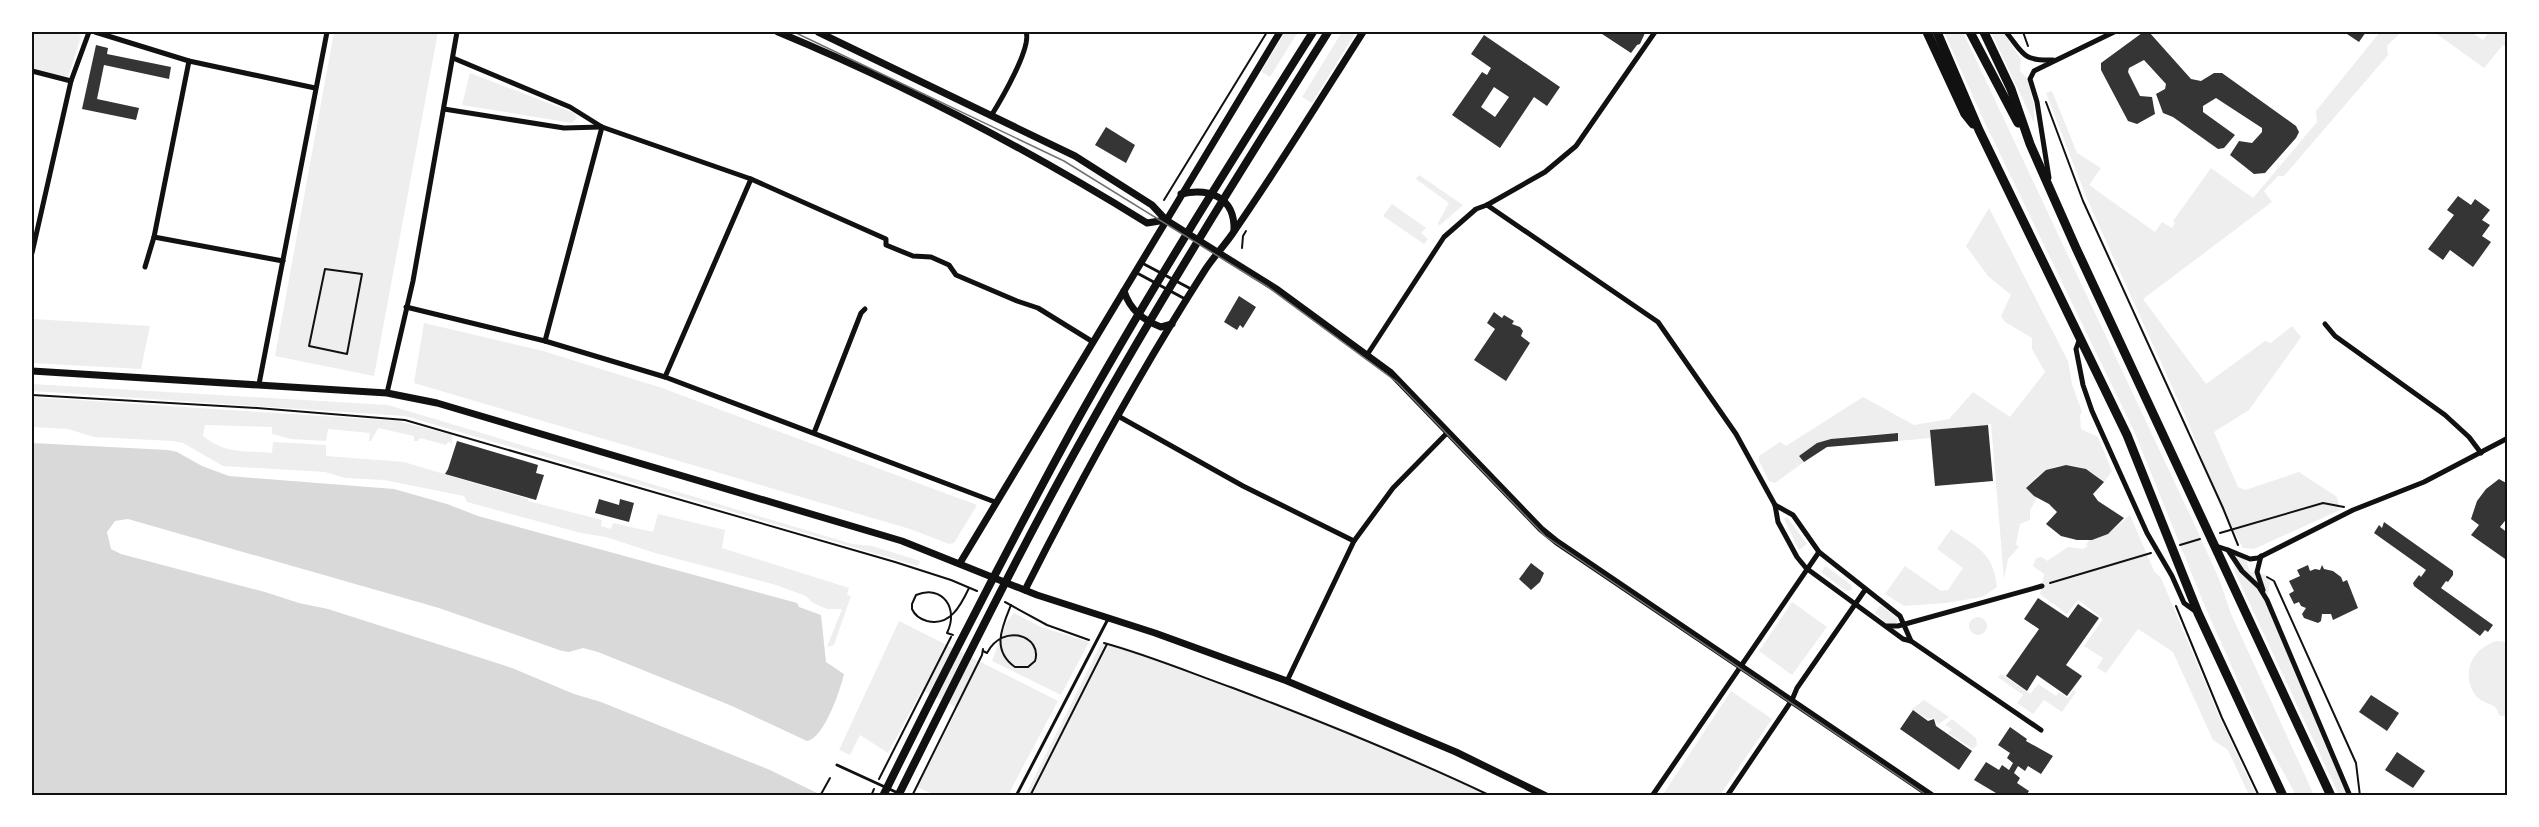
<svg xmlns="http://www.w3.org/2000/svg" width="2539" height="827" font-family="'Golos Text',sans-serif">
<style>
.green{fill:#eee}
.water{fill:#d9d9d9}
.building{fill:#353535;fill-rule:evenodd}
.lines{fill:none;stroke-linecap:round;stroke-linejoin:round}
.path{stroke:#111;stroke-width:2}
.service{stroke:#111;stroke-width:3}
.minor{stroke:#111;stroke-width:5}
.tertiary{stroke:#111;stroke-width:7}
.primary{stroke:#111;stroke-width:8}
.trunk{stroke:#111;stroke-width:9}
.tram{stroke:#707070;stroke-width:1.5}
.neatline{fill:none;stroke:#111;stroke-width:2}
</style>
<rect width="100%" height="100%" fill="#fff"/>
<g class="green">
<path d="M32 32H77L81 37 68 77 32 69Z"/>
<path d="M334 32H438L374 376 275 356Z"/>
<path d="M1285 32H1298L1270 77 1261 72Z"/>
<path d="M1342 32H1356L1312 103 1302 97Z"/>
<path d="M1944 32H1963L2197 530 2220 581 2231 614 2314 795H2296L2261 732 2206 609 2134 431 1985 123Z"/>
<path d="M1991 32H2003L2021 59 2020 71 2027 78 2034 105V123Z"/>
<path d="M2380 32H2401L2387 46 2388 55 2284 176H2278L2264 191 2272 202 2143 299 2206 384 2265 341 2271 343 2292 326 2301 337 2249 410 2214 432 2238 487 2245 490 2299 472 2337 497 2340 510 2254 549 2243 548 2221 508 2189 424 2087 199 2046 93 2052 91 2077 153 2101 168 2089 185 2155 232 2162 222 2172 228 2175 223 2173 221 2211 168 2253 198 2317 122 2316 111Z"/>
<path d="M2434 32H2471L2483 40 2489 32H2507V48L2503 45 2484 68Z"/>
<path d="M470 73 574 113 577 118 572 123 462 105Z"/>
<path d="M1419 175 1463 205 1439 226 1438 223 1449 203 1416 179Z"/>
<path d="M1392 204 1426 228 1421 233 1428 239 1424 244 1383 216Z"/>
<path d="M1989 208 2068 361 2072 384 2082 412 2080 415 2081 429 2098 437 2112 471 2104 482C2076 457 2049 461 2026 488L2037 498 2030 510V520L2020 524 2016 544 2019 547 2008 559 2004 579 1991 423 1988 425 1931 430V438L1898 441 1897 433C1858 436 1833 433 1799 456L1804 462 1775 483 1769 481 1759 461V456L1780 442 1786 446 1863 397 1914 425 1949 419 1973 392 2010 417 2045 372 2032 349V338L2005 322 2001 316 2011 295 1988 276 1966 246Z"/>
<path d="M32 319 150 326 141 369 32 363Z"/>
<path d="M424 323 543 351 662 388 977 505 954 543 949 544 910 529 414 383Z"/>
<path d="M32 384 388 405 852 544 872 546 920 561 918 566 405 416 32 391Z"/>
<path d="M32 397 398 421 452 435V443L448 442 446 445 420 438 418 441H414V436L378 428 371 441H369L370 433 328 429 326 441 291 439 272 434V427L205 425 203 436C227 455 244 450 272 453L273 442 326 445V456L404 462 528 499V501L602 520 601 526 611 529 613 523 653 532 658 514 725 530 722 548 849 588 847 595 851 596 834 645 827 647 842 609H827L813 603 806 596 776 585 655 553 606 537 581 533 467 502 464 496 384 480 345 478 325 472 223 466 183 443 173 441 94 437 68 429 32 427Z"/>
<path d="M2130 515 2154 571 2161 578 2220 718 2256 795H2249L2228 750 2213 740 2173 652 2138 629 2106 673 2097 668 2103 658 2084 646 2103 619 2078 600 2067 614 2040 594 2044 574 2033 566 2036 558 2042 557 2047 561 2068 547 2083 549 2088 546 2086 545 2089 540 2108 534Z"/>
<path d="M1787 517 1807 544 1799 550 1784 519Z"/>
<path d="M1951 529C1978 548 1993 552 1997 587L1982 597 1946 603 1904 606 1885 594 1905 566 1941 591 1948 590 1963 568 1937 549Z"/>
<path d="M2236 556 2246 560 2250 572 2267 575 2270 582 2269 590 2265 602 2348 795H2339L2235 572 2233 562Z"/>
<path d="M1824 567H1827L1851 585 1852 590 1846 591 1822 573Z"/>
<path d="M1792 602 1827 627 1792 675 1759 651Z"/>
<path d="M1879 606H1882L1897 618 1898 621 1894 626H1890L1875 613Z"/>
<path d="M1014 613 1041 627 1089 642 1061 695 992 661 1006 623Z"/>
<circle cx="1978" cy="626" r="9"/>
<path d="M899 621 1058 701 1008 795H935L917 787 958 708 922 690 888 753 860 735 850 755 839 750Z"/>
<path d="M2497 641 2507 642V716H2500C2498 714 2498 711 2496 708 2493 704 2482 703 2476 696 2460 673 2472 648 2497 641Z"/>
<path d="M1102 642C1234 685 1366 734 1491 795L1025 796Z"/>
<path d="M2001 674 2030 694 2038 684 2056 696 2059 692 2068 698 2073 690 2076 692 2062 712 2044 700 2033 714 2017 703 2023 695 1998 677Z"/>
<path d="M1731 691 1772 719 1720 795H1668L1664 793Z"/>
<path d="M1924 700 1949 717 1938 724 1934 718 1928 719 1912 709Z"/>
<path d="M1952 719 1976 738 1977 745 1973 749 1948 733 1952 729 1945 725Z"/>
</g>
<path class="water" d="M32 443 168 450 177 452 202 466 229 476 394 489 447 504 478 516 797 603 799 607 821 615 826 662 844 674C840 691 824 738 807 741L732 706 598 652 583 648 569 652 562 651 439 608 128 519 115 521 107 532 111 549 121 554 265 592 299 603 328 609 512 668 574 694 601 702 770 770 821 795 32 796Z"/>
<g class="building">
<path d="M1599 32H1642L1645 33 1640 44 1637 45 1631 53Z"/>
<path d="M2149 32 2191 79 2201 81 2214 73H2222L2296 126 2299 132 2296 138 2265 173 2254 174 2230 155 2239 141 2252 143 2262 132V128L2216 98 2203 106V112L2235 135 2224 148 2218 149 2173 117 2163 113 2156 94 2165 89 2166 84 2144 60 2129 68 2128 72 2140 96 2152 97 2155 114 2137 124 2128 121 2101 70V63L2142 33Z"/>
<path d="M2344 32H2366L2359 42Z"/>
<path d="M1484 35 1560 87 1547 106 1534 97 1500 148 1452 115 1482 72 1487 75 1491 68 1471 54ZM1494 87 1509 97 1495 117 1481 107Z"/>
<path d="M96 45 108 48 107 54 171 67 169 79 104 65 97 99 139 108 136 120 82 109Z"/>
<path d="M1106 127 1135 145 1126 163 1095 145Z"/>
<path d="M2458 196 2471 205 2475 199 2490 210 2482 220 2490 225 2482 236 2491 242 2473 267 2450 250 2443 260 2428 249 2454 215 2447 210Z"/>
<path d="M1239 296 1256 307 1243 328 1240 325 1237 330 1224 322Z"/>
<path d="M1494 312 1502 318 1504 315 1514 321 1512 324 1520 327 1523 331 1521 336 1530 343 1506 381 1474 360 1495 329 1487 323Z"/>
<path d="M1988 425 1993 481 1935 486 1930 430Z"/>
<path d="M1898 433V441L1827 447 1804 462 1799 456 1817 443 1831 439Z"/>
<path d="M457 441 538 465 536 473 544 475 536 500 445 474 448 469Z"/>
<path d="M2066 465 2086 469 2104 482 2093 494 2098 501 2124 518 2108 534 2092 540H2077L2061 536 2046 524 2057 512 2049 504 2034 496 2026 488 2046 470Z"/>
<path d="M2499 479 2508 484V517L2500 527 2508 533V561L2471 535 2479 525 2471 519 2477 501 2486 489Z"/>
<path d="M599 499 619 505 620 499 634 503 629 522 595 513Z"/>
<path d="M2384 522 2453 571V575L2448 582 2446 581 2441 588 2493 625 2488 632 2485 630 2480 636 2414 586 2413 583 2419 575 2421 577 2426 570 2374 533 2379 525 2382 528Z"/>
<path d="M1531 563 1544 573 1540 582 1531 590 1519 579Z"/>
<path d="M2308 565 2310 571 2315 569 2320 570 2322 565 2324 569 2333 571 2341 577 2343 582 2347 580 2358 608 2333 620 2331 614H2322L2321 621 2318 623 2304 618 2302 614 2306 608 2301 606 2299 602 2294 604 2289 594 2294 591 2289 581 2300 576 2297 570Z"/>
<path d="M2038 598 2068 618 2078 604 2099 618 2066 665 2082 676 2067 696 2037 675 2027 691 2006 676 2039 629 2024 619Z"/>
<path d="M2371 695 2399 713 2387 731 2359 712Z"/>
<path d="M1913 710 1928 721 1934 719 1936 726 1972 751 1959 770 1900 729Z"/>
<path d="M2010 727 2027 739 2026 741 2053 756 2041 774 2028 766 2025 771 2018 766 2014 773 2020 778 2017 783 2029 791 2026 796H2001L1974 780 1986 762 1999 770 2002 765 2009 770 2013 763 2007 758 2010 753 1998 745Z"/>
<path d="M2397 752 2425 771 2413 788 2385 770Z"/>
</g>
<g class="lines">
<g class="path">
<path d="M2023 32 2028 46"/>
<path d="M2046 102 2083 201 2223 508 2238 545"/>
<path d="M1164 200 1267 32"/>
<path d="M1242 248 1243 236 1246 231"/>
<path d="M325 269 362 274 347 354 309 346Z"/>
<path d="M32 395 257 408 405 420 895 562 951 580 977 591"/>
<path d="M2220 533 2323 503 2344 507"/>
<path d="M2180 545 2200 539"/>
<path d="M2267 577 2274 581 2356 763 2360 796"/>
<path d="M2050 583 2151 553"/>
<path d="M1005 602 1047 625 1089 640"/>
<path d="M2176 606 2222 718 2259 796"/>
<path d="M953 635 947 633C959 609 943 584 916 595L912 604V609C915 616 920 619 927 621 950 627 961 605 969 588"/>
<path d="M1104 643C1148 655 1191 673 1233 688 1320 721 1407 756 1491 796"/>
<path d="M983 651 987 653C1003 622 1043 636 1035 661L1028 667H1015C991 650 1002 627 1011 605"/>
<path d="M879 779 951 637"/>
<path d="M820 796 830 778"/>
<path d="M871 796 874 789"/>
<path d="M912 796 982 655 983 649"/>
<path d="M1030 796 1107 644"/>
</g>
<g class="service">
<path d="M1142 263 1193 290"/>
<path d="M1137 273 1187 300"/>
<path d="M837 765 898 793"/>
<path d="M1016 796 1108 619"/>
</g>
<g class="minor">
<path d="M95 32 189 61 315 88"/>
<path d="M2006 32C2024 54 2022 61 2053 60"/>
<path d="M453 58 570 107 602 127 751 179 886 239V245L913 256 931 257 949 265 956 275 1017 301 1038 308 1093 342"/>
<path d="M32 71 71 81"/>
<path d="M444 109 564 128 601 127"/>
<path d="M991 116C1001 100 1032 47 1026 32"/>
<path d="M2049 178 2037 102 2030 79 2034 71 2040 68 2114 32"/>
<path d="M1487 205 1658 322 1736 434 1775 505 1778 522 1797 557 1806 568 1903 639 1911 641 2041 730"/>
<path d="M154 237 283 261"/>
<path d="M32 253 71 81 89 32"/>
<path d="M145 267 154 237 189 61"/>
<path d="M406 307 545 341 665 377 995 502"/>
<path d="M2325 324 2335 336 2445 415 2469 437 2481 453"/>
<path d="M2080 338 2076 349 2083 385 2092 411 2147 533 2172 576 2184 603 2195 611"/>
<path d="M545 341 602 127"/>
<path d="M1367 355 1444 237 1476 209 1487 205 1545 172 1576 146 1655 32"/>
<path d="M665 377 751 179"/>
<path d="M259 384 327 32"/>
<path d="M387 393 413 281 457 32"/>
<path d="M1118 416 1243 486 1354 541"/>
<path d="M814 433 861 313 865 309"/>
<path d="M1775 505 1793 515 1819 552 1900 616 1911 641"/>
<path d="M2216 546 2228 550 2242 571 2259 587 2267 600 2350 796"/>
<path d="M2228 550 2250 559 2258 558 2353 510 2424 482 2508 438"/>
<path d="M2261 556 2257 572 2263 590"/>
<path d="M1887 626H1898L2042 586"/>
<path d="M1287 681 1354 541 1393 488 1448 432"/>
<path d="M1652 796 1819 552"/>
<path d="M1727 796 1792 700 1797 688 1865 590"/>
</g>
<g class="tertiary">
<path d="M778 32C906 85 1029 150 1147 223L1166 220"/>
<path d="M818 32 1075 156 1152 205 1166 220 1278 290 1390 372 1541 529 1557 542 1932 796"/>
<path d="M1181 194C1208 188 1235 196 1234 230"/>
<path d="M1124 291C1130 310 1143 320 1161 327L1172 324"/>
<path d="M32 371 387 393 437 403 902 541 1037 595 1155 633 1287 681 1456 752 1546 796"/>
<path d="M960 563 1280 32"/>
<path d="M1025 590C1080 481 1139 373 1205 270 1214 256 1226 244 1235 230 1280 165 1321 98 1363 32"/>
</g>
<g class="primary">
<path d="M883 796C944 672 1007 549 1073 428 1148 293 1231 162 1313 32"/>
<path d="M898 796C959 674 1019 551 1086 432 1162 296 1245 164 1328 32"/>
</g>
<g class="trunk">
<path d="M1927 32 1965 114 1973 124"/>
<path d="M1937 32 1979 130 2127 435 2198 613 2283 796"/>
<path d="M1970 32 2018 123"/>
<path d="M1984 32 2011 89 2030 144 2076 248 2331 796"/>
</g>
<path class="tram" d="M794 32 1064 161 1268 287 1397 382 1545 536 1928 796"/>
</g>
<rect width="2539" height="827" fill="none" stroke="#ffffff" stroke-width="66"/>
<rect x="33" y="33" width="2473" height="761" class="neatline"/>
</svg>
